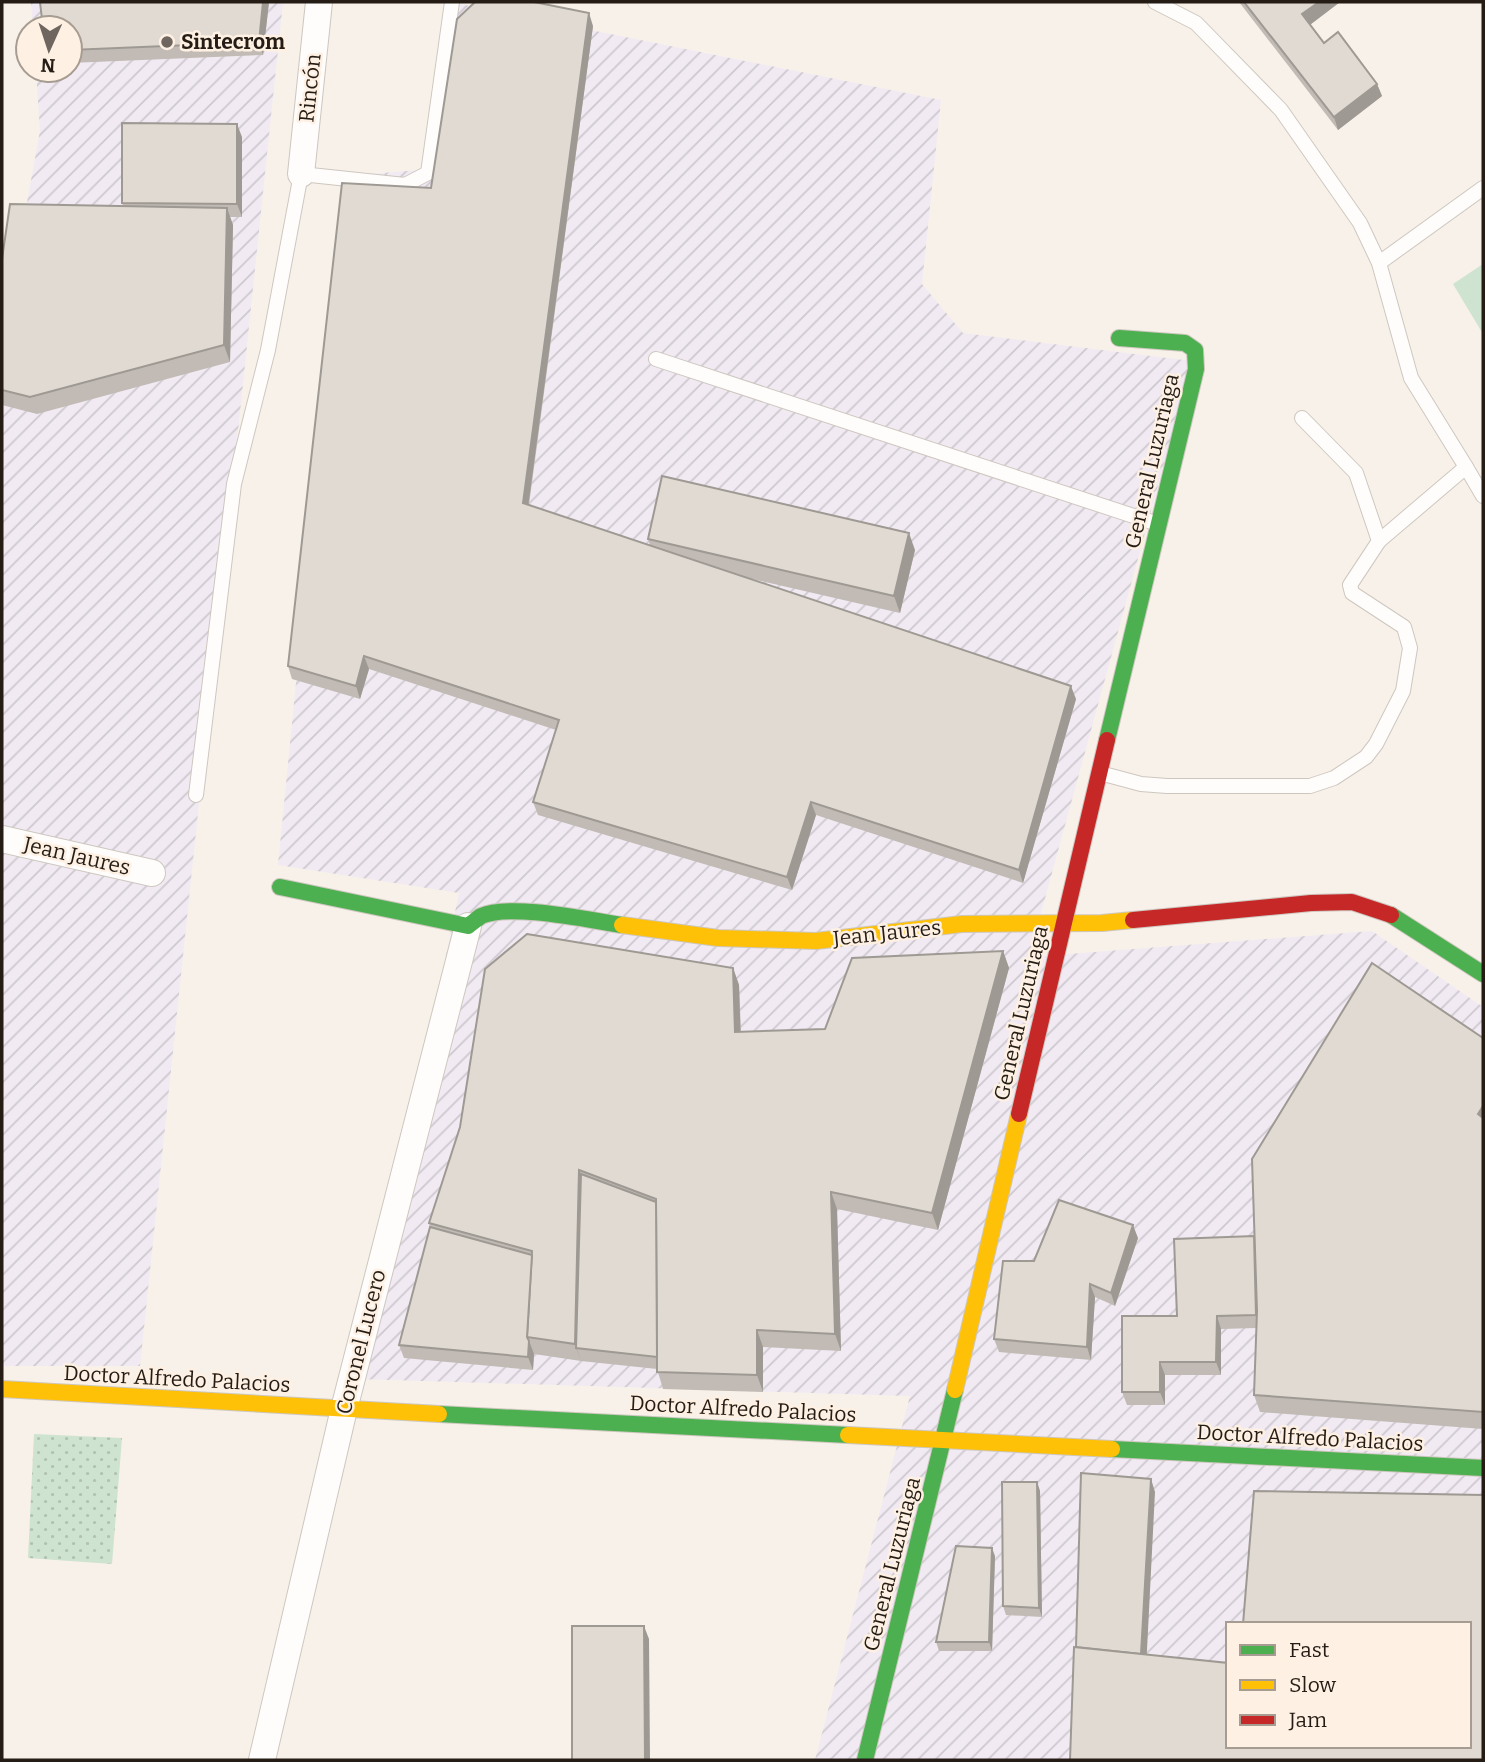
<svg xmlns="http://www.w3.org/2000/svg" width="1485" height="1762" font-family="Bitter,serif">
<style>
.industrial{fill:url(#industrial-furrows);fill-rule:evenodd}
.green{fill:#cee3d0}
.park{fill:url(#park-dots)}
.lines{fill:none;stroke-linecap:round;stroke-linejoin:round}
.lane-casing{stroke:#cec7bf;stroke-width:16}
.street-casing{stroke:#cec7bf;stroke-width:28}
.fast-casing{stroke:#cec7bf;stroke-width:18}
.slow-casing{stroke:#cec7bf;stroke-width:18}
.jam-casing{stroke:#cec7bf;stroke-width:18}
.lane{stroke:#fefdfc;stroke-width:14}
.street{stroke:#fefdfc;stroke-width:26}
.fast{stroke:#4caf50;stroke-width:16}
.slow{stroke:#ffc107;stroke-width:16}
.jam{stroke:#c62828;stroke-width:16}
.wall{fill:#c2bbb5}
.shaded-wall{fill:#9e9993}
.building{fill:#e1dad2;stroke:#9e9993;stroke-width:2}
.poi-dot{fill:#6f675f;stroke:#fef1e3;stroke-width:2.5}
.labels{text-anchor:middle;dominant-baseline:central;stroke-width:5;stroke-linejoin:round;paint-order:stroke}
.poi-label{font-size:21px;font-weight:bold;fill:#251d15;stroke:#fef1e3;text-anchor:start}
.street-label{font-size:21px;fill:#251d15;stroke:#fef1e3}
</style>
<defs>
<pattern id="industrial-furrows" width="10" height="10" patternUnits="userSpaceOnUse" patternTransform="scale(1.75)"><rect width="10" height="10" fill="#f1eaf3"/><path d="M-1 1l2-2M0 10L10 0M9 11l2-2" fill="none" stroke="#cec8cf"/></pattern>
<pattern id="park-dots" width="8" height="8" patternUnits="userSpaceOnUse" patternTransform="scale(1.75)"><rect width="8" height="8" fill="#cee3d0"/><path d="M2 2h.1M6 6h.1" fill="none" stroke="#b1c2b2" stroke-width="1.8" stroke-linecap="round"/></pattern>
</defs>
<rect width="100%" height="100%" fill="#f8f1e9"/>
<g class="industrial">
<path d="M31 2H283L140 1366H2V339L40 131 36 70H70V28H33Z"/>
<path d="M455 3 941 100 922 284 963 333 1192 361 1029 957 1372 931 1483 1007V1760H815L910 1396 358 1379 459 893 278 865 346 176 443 168ZM1228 1624H1469V1746H1228Z"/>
</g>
<path class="green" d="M1483 264V334L1453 284Z"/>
<path class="park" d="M34 1434 122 1438 112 1564 28 1558Z"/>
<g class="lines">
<g class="lane-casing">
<g id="lane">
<path d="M1155 2 1196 23 1281 110 1360 223 1379 263 1411 378 1466 467"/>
<path d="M1379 263 1483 188"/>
<path d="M656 359 1158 524"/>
<path d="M1379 541 1466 467 1483 496"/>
<path d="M1100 773 1141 784 1167 786H1310L1334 778 1366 757 1376 744 1403 691 1410 648 1404 627 1352 593 1350 585 1379 541 1356 473 1302 418"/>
<path d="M196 795 234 484 268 350 301 174 405 185 428 173 452 2"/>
</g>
</g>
<g class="street-casing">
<g id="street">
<path d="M301 174 319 2"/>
<path d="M2 839 152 873"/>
<path d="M262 1760 344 1409 468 926"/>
</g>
</g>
<g class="fast-casing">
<g id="fast">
<path d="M1107 740 1196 369 1195 350 1185 343 1119 338"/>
<path d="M280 887 468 926C472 923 477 919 481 916 511 903 588 920 622 925"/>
<path d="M1391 915 1483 974"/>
<path d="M439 1414 848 1435"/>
<path d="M1112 1449 1483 1468"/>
<path d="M865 1760 955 1390"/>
</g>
</g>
<g class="slow-casing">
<g id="slow">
<path d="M622 925 718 938 816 941 962 924 1102 923 1133 920"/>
<path d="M2 1389 439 1414"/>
<path d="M955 1390 1019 1114"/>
<path d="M848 1435 1112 1449"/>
</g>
</g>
<g class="jam-casing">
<g id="jam">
<path d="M1133 920 1311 903 1352 902 1391 915"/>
<path d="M1019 1114 1107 740"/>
</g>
</g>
<use href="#lane" class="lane"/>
<use href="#street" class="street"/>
<use href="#fast" class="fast"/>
<use href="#slow" class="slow"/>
<use href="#jam" class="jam"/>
</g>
<g class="wall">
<path d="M269 2 263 55 70 63V28Z"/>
<path d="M1239 2H1340L1310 25 1324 43 1377 84 1382 96 1338 130Z"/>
<path d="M593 26 529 505 650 545 648 539 915 550 900 613 748 578 1076 699 1023 883 816 815 792 890 538 815 533 802 556 730 369 669 360 699 292 679 288 666 431 188Z"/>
<path d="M242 137V217H230L233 225 230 362 37 414 2 405V259L123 206 122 203Z"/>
<path d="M1003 951 1009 968 938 1230 837 1209 841 1351 763 1347V1392L663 1389 657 1369 581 1361 534 1354 533 1370 404 1358 399 1345 430 1227 429 1223 733 968 739 985 741 1032 825 1029Z"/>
<path d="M1483 1038V1429L1260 1412 1254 1395 1256 1328 1221 1329V1375H1165V1405H1127L1122 1392 1177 1316 1254 1236Z"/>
<path d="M1138 1238 1115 1306 1095 1297 1091 1360 999 1352 994 1339Z"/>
<path d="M1037 1482 1040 1491 1042 1617 1006 1615 1003 1606Z"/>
<path d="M995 1556 992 1651H939L936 1642Z"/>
</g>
<g class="shaded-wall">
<path d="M263 2H269L263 55 259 42Z"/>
<path d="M1319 2H1340L1307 27 1302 14Z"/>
<path d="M589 13 593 26 527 515 523 503Z"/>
<path d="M1377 84 1382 96 1338 130 1334 117Z"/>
<path d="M237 124 242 137V217L237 204Z"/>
<path d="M227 208 233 225 230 362 224 345Z"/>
<path d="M909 533 915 550 900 613 894 596Z"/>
<path d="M364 656 369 669 360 699 356 686Z"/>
<path d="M1071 686 1076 699 1023 883 1019 870Z"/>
<path d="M811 802 816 815 792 890 787 877Z"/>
<path d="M1003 951 1009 968 938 1230 932 1213Z"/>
<path d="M733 968 739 985 741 1049 735 1032Z"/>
<path d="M1483 1106V1130L1478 1114Z"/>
<path d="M579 1170 585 1187 576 1348 581 1361 575 1344Z"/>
<path d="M831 1192 837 1209 841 1351 835 1334Z"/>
<path d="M1133 1225 1138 1238 1115 1306 1111 1293Z"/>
<path d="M1090 1284 1095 1297 1091 1360 1087 1347Z"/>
<path d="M1217 1316 1221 1329V1375L1216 1362Z"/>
<path d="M757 1330 763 1347V1392L757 1375Z"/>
<path d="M529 1341 534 1354 533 1370 528 1357Z"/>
<path d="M1160 1362 1165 1375V1405L1160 1392Z"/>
<path d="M1151 1479 1155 1492 1146 1670 1141 1657Z"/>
<path d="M1037 1482 1040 1491 1042 1617 1039 1608Z"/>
<path d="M992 1548 995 1556 992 1651 989 1642Z"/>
<path d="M644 1626 649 1639 650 1760H645Z"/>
</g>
<g class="building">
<path d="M40 2H263L259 42 70 50V28H43Z"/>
<path d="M475 2H534L589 13 523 503 1071 686 1019 870 811 802 787 877 533 802 559 720 364 656 356 686 288 666 342 183 431 188 457 19Z"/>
<path d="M1244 2H1319L1302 14 1324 43 1338 32 1377 84 1334 117Z"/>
<path d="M122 123 237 124V204L122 203Z"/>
<path d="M10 204 227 208 224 345 30 397 2 390V259Z"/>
<path d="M662 476 909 533 894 596 648 539Z"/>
<path d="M527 934 733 968 735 1032 825 1029 852 958 1003 951 932 1213 831 1192 835 1334 757 1330V1375L657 1372 656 1199 579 1170 575 1344 527 1337 532 1251 429 1223 460 1127 485 969Z"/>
<path d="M1372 963 1483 1038V1106L1478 1114 1483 1118V1412L1254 1395 1257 1311 1252 1159Z"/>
<path d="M581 1174 656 1202 657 1357 576 1348Z"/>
<path d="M1059 1200 1133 1225 1111 1293 1090 1284 1087 1347 994 1339 1003 1261H1034Z"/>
<path d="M430 1227 532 1255 527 1337 529 1341 528 1357 399 1345Z"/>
<path d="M1254 1236 1256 1315 1217 1316 1216 1362H1160V1392H1122V1316H1177L1174 1239Z"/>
<path d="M1081 1473 1151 1479 1141 1654 1076 1647Z"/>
<path d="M1002 1482H1037L1039 1608 1003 1606Z"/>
<path d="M1254 1491 1483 1495V1760H1070L1074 1647 1228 1663V1746H1469V1624H1243Z"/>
<path d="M956 1546 992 1548 989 1642H936Z"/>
<path d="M572 1626H644L645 1760H572Z"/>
</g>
<circle class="poi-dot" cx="167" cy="42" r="7"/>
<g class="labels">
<g class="poi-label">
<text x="181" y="42">Sintecrom</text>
</g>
<g class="street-label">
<text transform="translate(310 88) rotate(-84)">Rincón</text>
<text transform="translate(1152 461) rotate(-77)">General Luzuriaga</text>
<text transform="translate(77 856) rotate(13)">Jean Jaures</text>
<text transform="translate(887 933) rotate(-6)">Jean Jaures</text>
<text transform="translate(1021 1013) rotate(-77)">General Luzuriaga</text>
<text transform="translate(361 1342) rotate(-76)">Coronel Lucero</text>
<text transform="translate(177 1379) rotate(3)">Doctor Alfredo Palacios</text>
<text transform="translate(743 1409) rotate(3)">Doctor Alfredo Palacios</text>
<text transform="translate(1310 1438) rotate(3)">Doctor Alfredo Palacios</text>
<text transform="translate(892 1564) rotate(-76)">General Luzuriaga</text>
</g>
</g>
<rect width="1485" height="1762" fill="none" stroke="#251d15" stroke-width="7"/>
<rect x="1226" y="1622" width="245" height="126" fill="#fef1e3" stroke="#a79c91" stroke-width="2"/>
<rect x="1240" y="1645" width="35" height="10" fill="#4caf50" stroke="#a79c91" stroke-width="2"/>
<text x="1289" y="1657" font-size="21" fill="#251d15">Fast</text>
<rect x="1240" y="1680" width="35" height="10" fill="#ffc107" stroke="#a79c91" stroke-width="2"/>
<text x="1289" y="1692" font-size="21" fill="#251d15">Slow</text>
<rect x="1240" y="1715" width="35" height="10" fill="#c62828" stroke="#a79c91" stroke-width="2"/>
<text x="1289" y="1727" font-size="21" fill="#251d15">Jam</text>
<g transform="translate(49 49) rotate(183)"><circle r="33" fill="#fef1e3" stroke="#a79c91" stroke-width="2"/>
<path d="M0-5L12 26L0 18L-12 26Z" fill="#6f675f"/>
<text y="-10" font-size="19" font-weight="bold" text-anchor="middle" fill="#251d15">N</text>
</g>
</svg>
